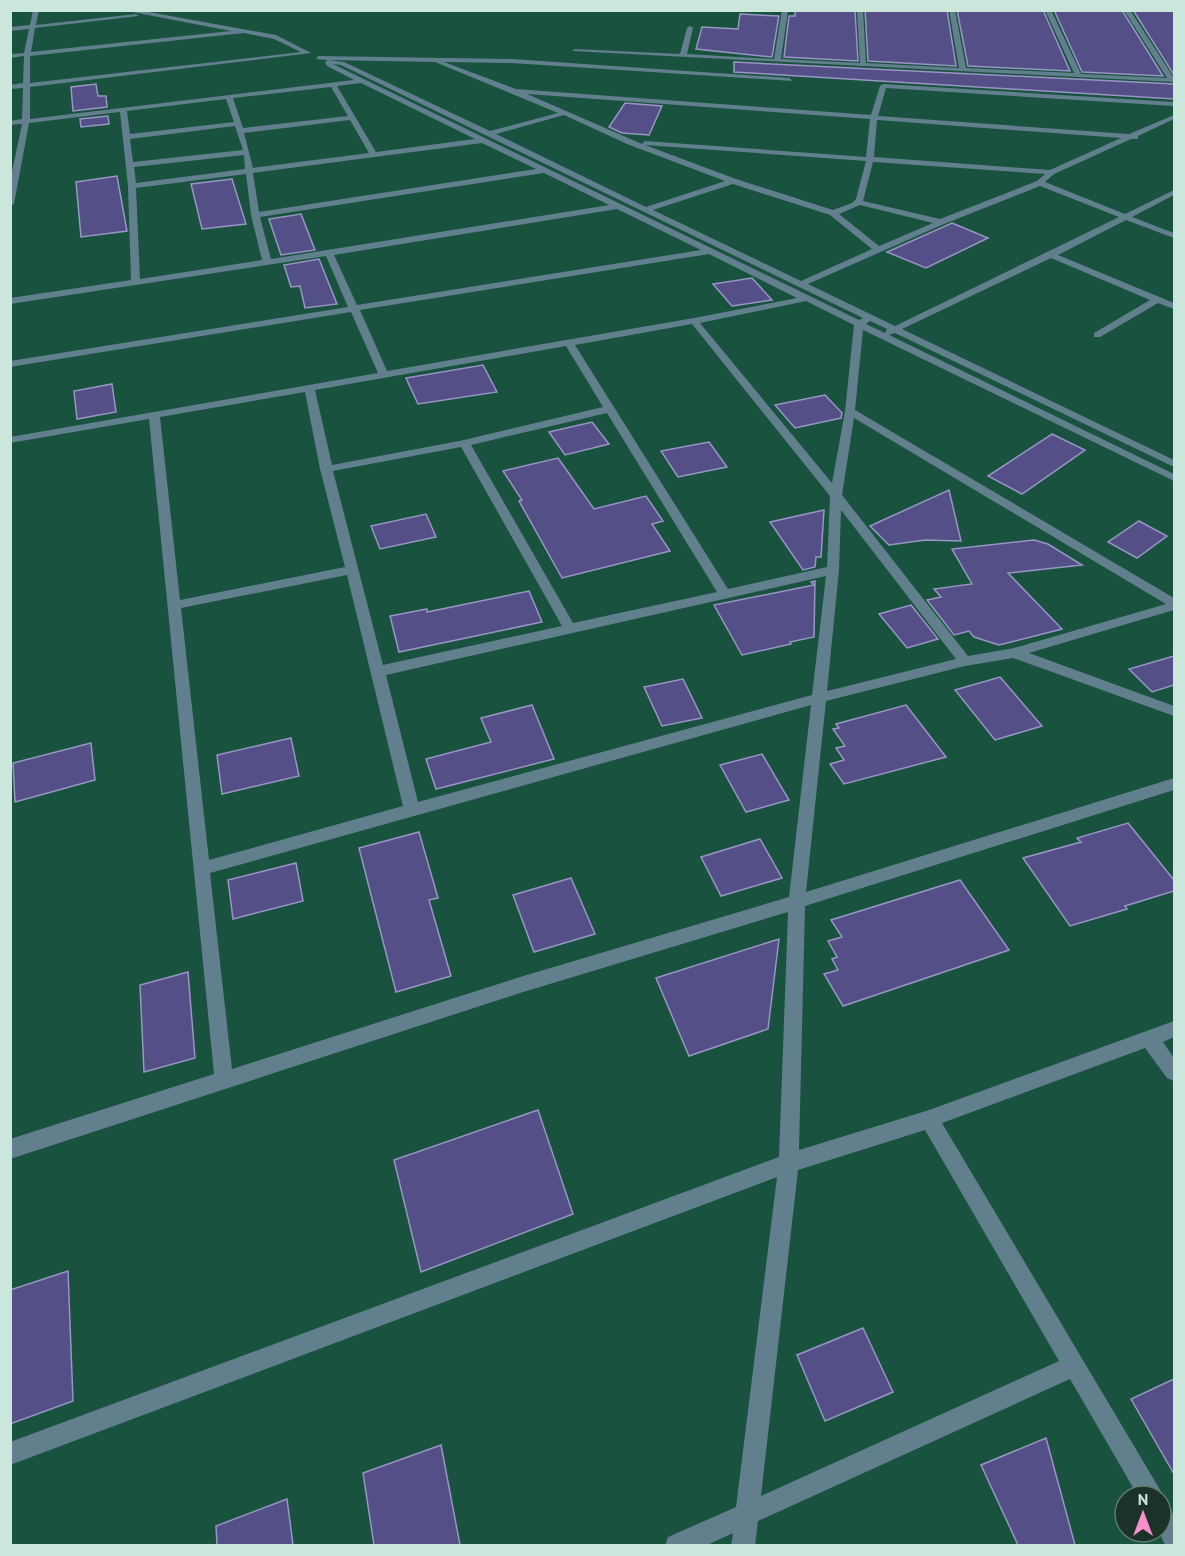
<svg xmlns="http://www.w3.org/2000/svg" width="1185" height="1556" font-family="'PT Sans',sans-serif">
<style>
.building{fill:#544f86;stroke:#9896c5;stroke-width:1.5}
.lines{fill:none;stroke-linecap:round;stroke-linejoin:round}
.minor{fill:#617f8c;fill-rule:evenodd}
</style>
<rect width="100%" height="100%" fill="#19523e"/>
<g class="building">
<path d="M795 10H855L858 61 784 57 789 16H795Z"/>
<path d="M865 10H947L956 66 868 61Z"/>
<path d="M957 10H1043L1070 71 968 66Z"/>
<path d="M1054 10H1122L1163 76 1082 72Z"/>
<path d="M1133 10 1174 11V75Z"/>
<path d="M740 14 779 16 772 57 696 49 702 27 738 29Z"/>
<path d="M734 62 1174 84V99L734 72Z"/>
<path d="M96 84 98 96H106L107 107 73 111 71 87Z"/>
<path d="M625 103 662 106 649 135 622 133 609 127Z"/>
<path d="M108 116 109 124 81 127 80 119Z"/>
<path d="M117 176 127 231 81 237 76 182Z"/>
<path d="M232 179 246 224 202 229 191 184Z"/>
<path d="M301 214 315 250 281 255 269 219Z"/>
<path d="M952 223 988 238 926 268 887 252Z"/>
<path d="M319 259 337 304 305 308 300 286 291 287 284 265Z"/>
<path d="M752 278 772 300 732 306 713 284Z"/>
<path d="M483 365 497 392 418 404 406 378Z"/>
<path d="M112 384 116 412 77 419 74 391Z"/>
<path d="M825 395 842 413 841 418 795 428 775 405Z"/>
<path d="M592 422 609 444 565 455 549 432Z"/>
<path d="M1052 434 1085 450 1022 494 988 476Z"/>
<path d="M709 442 727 467 678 477 661 451Z"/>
<path d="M558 458 594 509 646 496 663 521 652 524 670 551 562 578 519 501 522 500 503 471Z"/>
<path d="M949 490 961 541 925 540 889 545 870 526Z"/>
<path d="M824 510 821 557H816L815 567 803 570 770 522Z"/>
<path d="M426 514 436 537 380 549 371 526Z"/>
<path d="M1139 521 1167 536 1137 558 1108 542Z"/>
<path d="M1034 540 1048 544 1082 565 1008 573 1062 629 999 645 974 637 969 631 954 635 927 600 941 597 934 589 972 584 952 549Z"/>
<path d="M815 581 814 637 790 642 791 644 742 655 714 605 814 585 811 582Z"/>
<path d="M529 591 542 622 399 652 390 616 427 609V612Z"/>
<path d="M911 605 938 639 907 648 879 614Z"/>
<path d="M1174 656V685L1152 692 1129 669Z"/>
<path d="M1000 677 1042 726 995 740 955 690Z"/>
<path d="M683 679 702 718 662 726 644 687Z"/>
<path d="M532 705 554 759 436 789 426 759 491 742 481 718Z"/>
<path d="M906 705 946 757 844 784 830 764 844 760 836 748 845 746 833 729 839 728 836 724Z"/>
<path d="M291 738 299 776 222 794 217 755Z"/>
<path d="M91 743 95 780 15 802 13 763Z"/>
<path d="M762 754 789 800 746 812 720 765Z"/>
<path d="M1128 823 1174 880V891L1125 906 1127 909 1070 926 1023 858 1081 842 1077 838Z"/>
<path d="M419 832 438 898 429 900 451 976 396 992 359 848Z"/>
<path d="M760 839 782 878 721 896 701 857Z"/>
<path d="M296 863 303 901 233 919 228 880Z"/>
<path d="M571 878 595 934 534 952 513 895Z"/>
<path d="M960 880 1009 950 843 1006 824 974 838 970 832 959 837 957 828 941 842 937 831 920Z"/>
<path d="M779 939 768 1029 689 1056 656 978Z"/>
<path d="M188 972 195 1058 144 1072 140 985Z"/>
<path d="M538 1110 573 1214 421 1272 394 1160Z"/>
<path d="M68 1271 73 1401 10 1424V1290Z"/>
<path d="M863 1328 893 1392 825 1421 797 1355Z"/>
<path d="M1174 1379V1474L1131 1399Z"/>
<path d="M1046 1438 1075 1545H1018L981 1465Z"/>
<path d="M441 1445 460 1545H374L363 1473Z"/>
<path d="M287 1499 293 1545H217L216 1526Z"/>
</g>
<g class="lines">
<g class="minor">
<path d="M33 10H39L36 25 136 14 139 16 35 28 31 52 231 31 122 10H138L276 35 311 53 30 87V119L354 80 327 66 325 62 328 60 316 59 318 56 511 59 790 78 792 81 511 63 444 62 516 89 871 115 880 86 883 84 1174 102V106L886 88 878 116 1129 134 1174 115V119L1138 136V139H1131L1054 174 1045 182 1125 214 1174 190V195L1132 217 1174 233V238L1126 220 1058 255 1174 303V309L1158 303 1100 337H1094V333L1150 300 1051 258 902 329 1174 460V467L895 333 889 335 1174 474V481L863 330 855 410 1174 598V610L1029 653 1174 706V716L1013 658 965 666 826 701 806 892 1174 778V790L805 906 799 1150 929 1110 1174 1021V1037L1163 1042 1174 1058V1081L1167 1078 1145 1048 942 1123 1159 1488 1163 1496 1161 1500V1496H1138L1070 1379 758 1521 755 1546H731L733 1533 705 1546H665L668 1537 736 1507 777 1177 10 1465V1442L779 1157 788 912 520 993 10 1159V1139L214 1074 149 419 10 443V437L378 373 351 312 10 367V361L348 307 326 256 10 304V298L131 280 128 186 120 112 29 123 14 204 10 206V181L22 124 10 125V121L22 119 23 88 10 89V85L23 83 24 56 10 58V54L24 53 29 29 10 31V27L30 25ZM244 33 274 39 301 52 30 83V56ZM328 60 435 62 558 113 490 131 344 62ZM333 64 341 65 863 318 859 320ZM361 83 475 139 376 152 337 86ZM331 87 348 116 243 128 233 98ZM527 94 870 119 866 157 645 141 642 144ZM226 99 234 122 130 134 127 111ZM564 115 627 144 725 181 646 207 496 134ZM350 120 369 153 253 168 244 133ZM877 120 1121 138 1050 170 874 157ZM235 126 243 150 133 162 130 139ZM482 143 536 169 259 212 253 173ZM645 145 866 161 856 199 852 203 833 210 736 179ZM244 155 245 169 136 183 134 167ZM873 162 1045 174 1037 181 940 219 863 201ZM544 173 609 205 271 259 260 217ZM246 174 251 215 262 260 140 279 136 188ZM733 184 830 215 872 249 801 281 653 210ZM1040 186 1119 217 895 326 808 284 944 224ZM860 205 933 223 879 246 839 214ZM617 209 701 250 357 305 334 255ZM709 254 797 298 694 318 387 371 360 310ZM806 301 854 325 845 411 832 483 700 323ZM870 321 887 329 885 333 866 324ZM692 324 830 496 827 567 728 589 575 345ZM566 346 603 407 464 440 332 465 315 390ZM305 392 320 469 345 567 180 600 160 417ZM607 413 717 592 573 623 471 445ZM854 418 1166 604 1014 648 968 656 842 495ZM461 447 562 626 383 665 333 471ZM841 510 956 659 827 691 839 570ZM347 575 403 806 209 860 181 608ZM826 576 812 695 418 802 386 675ZM811 705 789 897 520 977 232 1069 210 873ZM925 1130 1059 1361 761 1496 798 1170Z"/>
<path d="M782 10H788L781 59 860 63 857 10H863L866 63 959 68 949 10H955L966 68 1074 73 1045 10H1051L1081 74 1167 78 1124 10H1130L1174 78V82L572 51 575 49 680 54 687 28 690 26 693 28 687 54 774 59Z"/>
<path d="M1161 1501C1179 1509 1174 1528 1174 1546L1165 1545 1159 1532H1161Z"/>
</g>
</g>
<rect width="1185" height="1556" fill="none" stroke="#cbe7db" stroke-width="24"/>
<g transform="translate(1143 1514)"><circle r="28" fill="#1b3229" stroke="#617a70" stroke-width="1.5"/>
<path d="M0-4.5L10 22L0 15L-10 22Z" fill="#f98fca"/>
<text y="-9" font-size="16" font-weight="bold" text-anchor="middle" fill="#cbe7db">N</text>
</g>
</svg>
